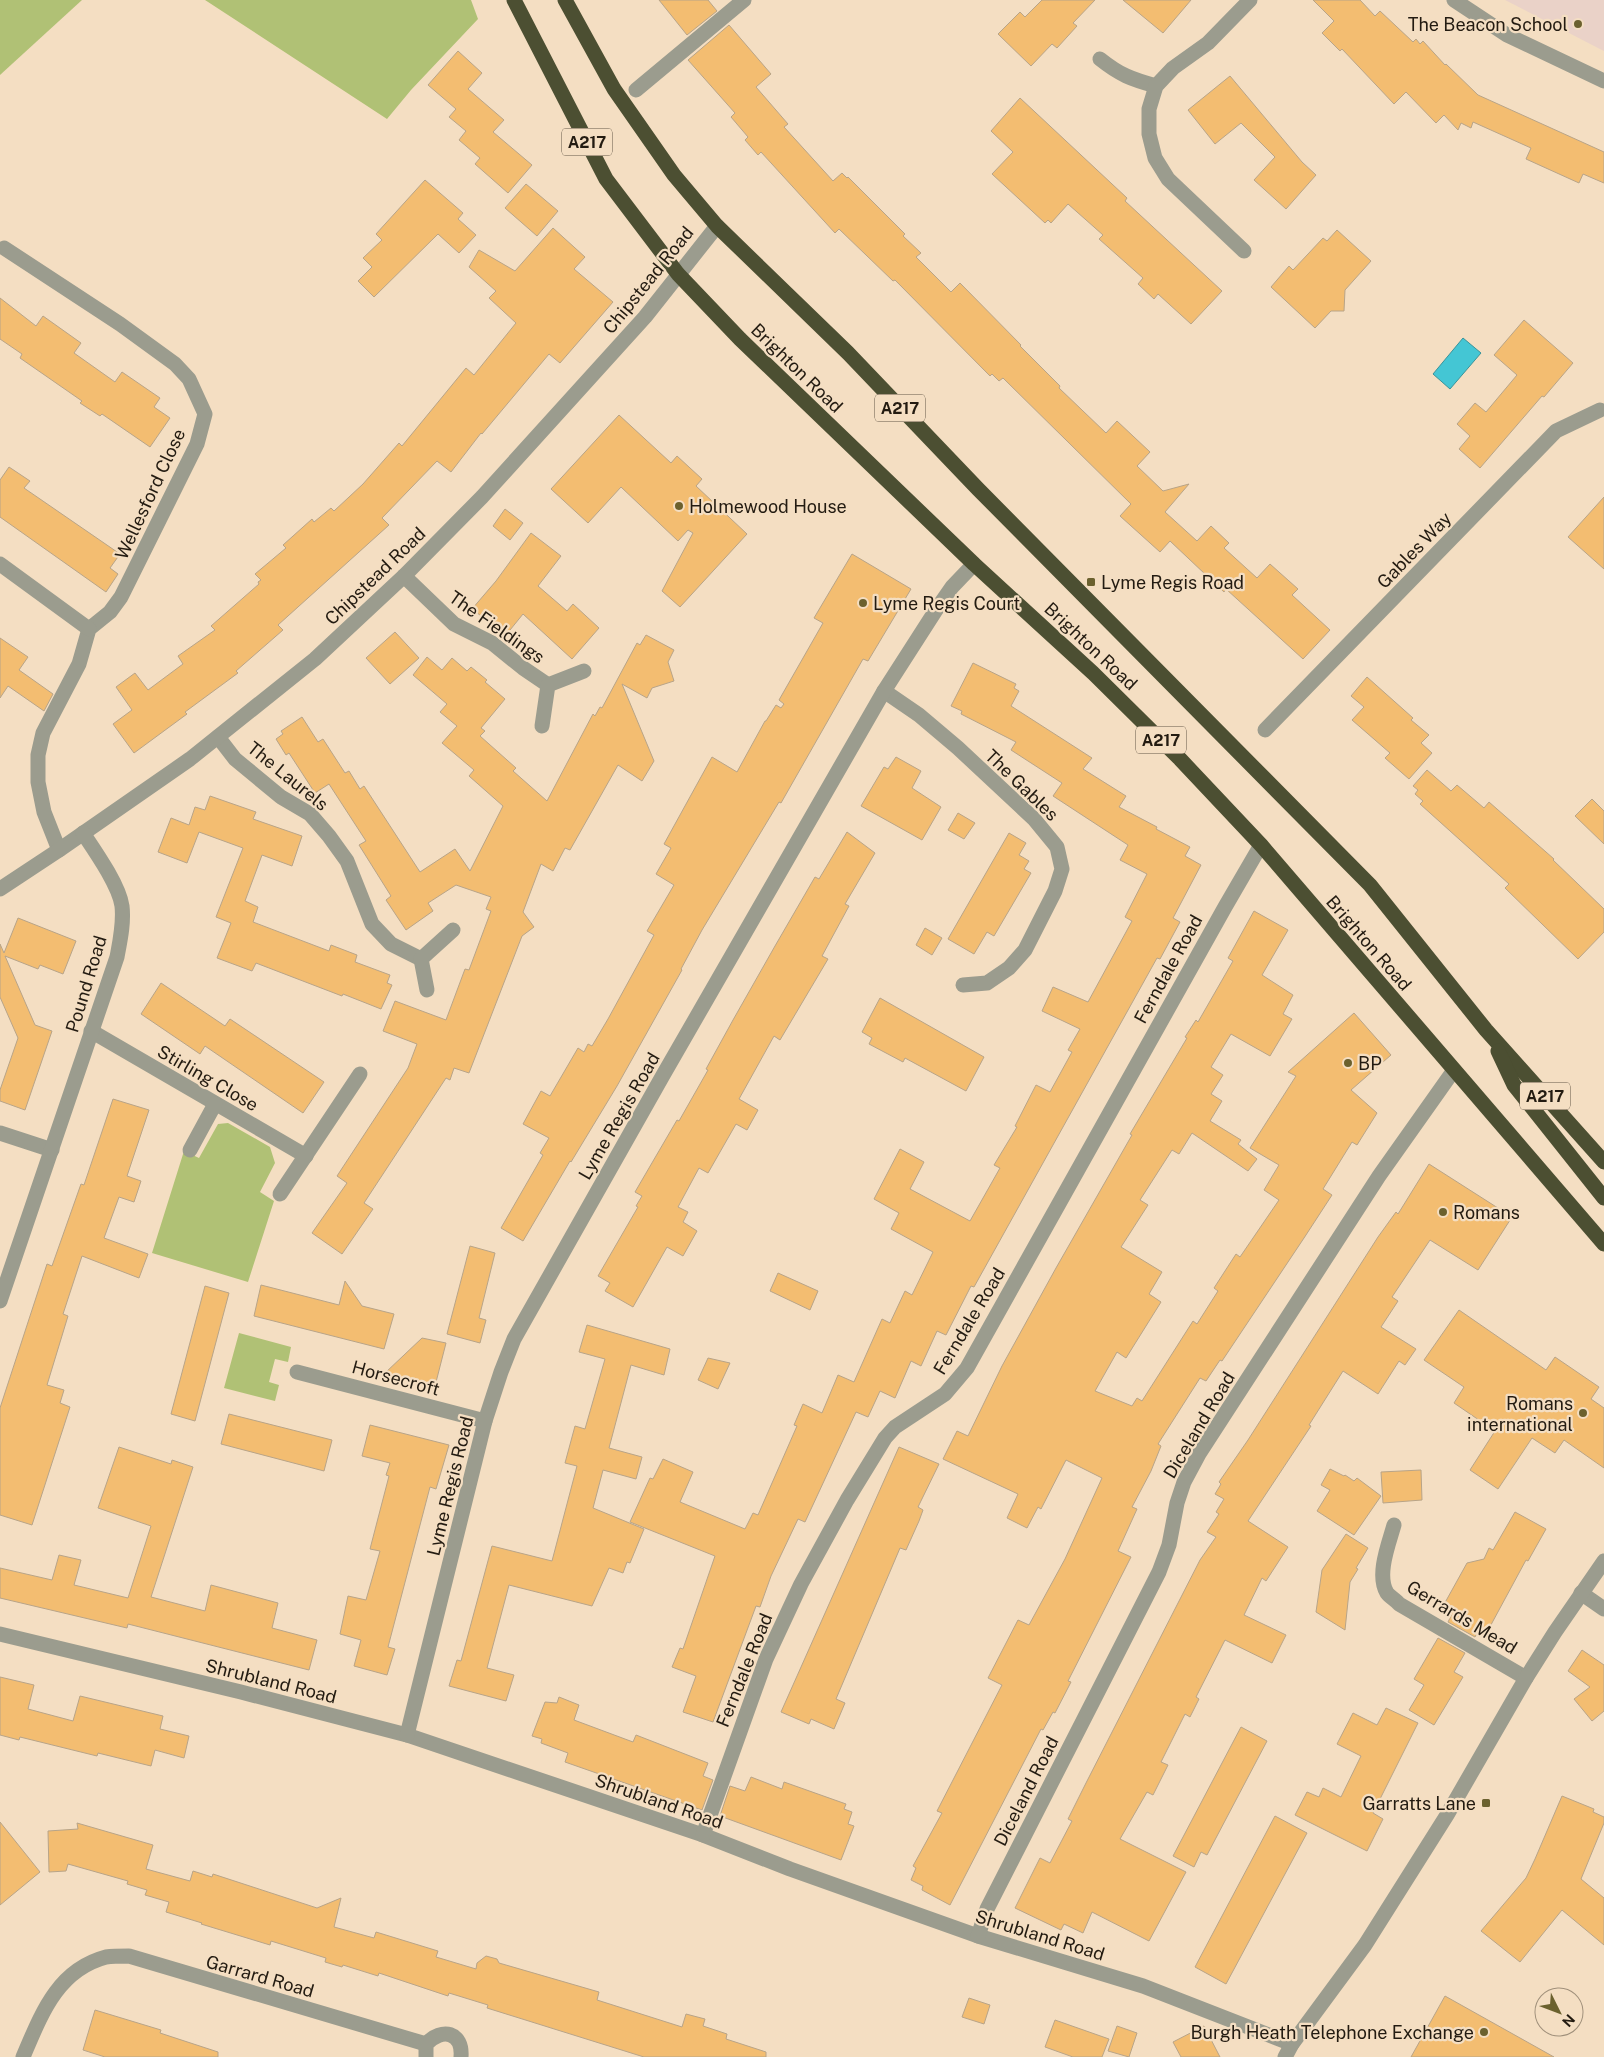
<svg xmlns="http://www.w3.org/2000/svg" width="1604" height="2057" font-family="'Public Sans',sans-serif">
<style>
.education{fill:#ead2c8}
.green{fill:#b0c175}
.water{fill:#44c6d4;stroke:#3a939a}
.building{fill:#f3bd71;stroke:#b8a488}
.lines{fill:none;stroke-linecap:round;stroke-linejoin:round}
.street{stroke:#9b9c8e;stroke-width:15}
.highway{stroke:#4c4f32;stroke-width:15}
.poi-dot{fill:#6b612e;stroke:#f4dec2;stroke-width:2}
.labels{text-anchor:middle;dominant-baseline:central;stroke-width:4.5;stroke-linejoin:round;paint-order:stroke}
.shield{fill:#f4dec2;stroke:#625646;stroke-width:1}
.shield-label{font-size:16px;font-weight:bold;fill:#231b11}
.poi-label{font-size:18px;fill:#231b11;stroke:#f4dec2;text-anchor:start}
.street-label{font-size:18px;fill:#231b11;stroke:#f4dec2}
</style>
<rect width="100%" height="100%" fill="#f4dec2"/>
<path class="education" d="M1505 0H1604V51L1598 48Z"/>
<g class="green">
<path d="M0 0H82L0 75Z"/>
<path d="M205 0H471L478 19 411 90 387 119Z"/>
<path d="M228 1123 270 1147 275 1163 260 1192 274 1201 248 1282 152 1253 184 1151 199 1158 218 1124Z"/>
<path d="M239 1333 291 1347 288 1362 275 1359 269 1382 279 1385 275 1401 224 1388Z"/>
</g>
<path class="water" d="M1463 338 1481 353 1450 389 1433 374Z"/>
<g class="building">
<path d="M659 0H708L717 11 687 35Z"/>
<path d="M1042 0H1095L1073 23 1077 26 1057 48 1052 44 1031 66 998 34 1020 12 1025 17Z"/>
<path d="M1123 0H1191L1163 33Z"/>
<path d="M1313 0H1360L1375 16 1380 11 1413 42 1416 39 1420 44 1423 41 1445 65 1446 64 1478 95 1604 152V183L1583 174 1579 183 1526 159 1531 148 1473 122 1471 128 1461 123 1458 130 1444 115 1436 123 1406 92 1394 104 1342 49 1340 51 1322 33 1334 21Z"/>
<path d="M729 25 771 74 756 87 788 124 784 127 833 181 842 173 847 178 848 177 905 234 903 236 921 253 916 257 951 292 960 283 1021 345 1020 346 1060 386 1059 388 1106 433 1117 421 1150 452 1137 466 1163 491 1189 484 1165 512 1197 541 1211 526 1229 543 1224 548 1257 578 1270 564 1298 589 1292 595 1330 630 1303 659 1226 589 1224 592 1170 541 1160 552 1120 516 1131 504 1003 378 999 381 992 374 990 376 895 280 893 281 839 229 835 233 761 152 758 155 745 140 748 137 731 117 735 113 688 60Z"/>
<path d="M458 51 482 73 468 89 504 120 493 132 532 165 508 193 475 164 480 158 459 140 466 131 449 117 456 109 428 85Z"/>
<path d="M1230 76 1302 162 1316 175 1286 209 1254 180 1275 157 1241 123 1215 144 1188 110Z"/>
<path d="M1020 98 1127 198 1125 201 1222 291 1191 324 1158 294 1154 299 1138 284 1143 278 1099 239 1103 235 1068 204 1051 223 1048 220 1045 223 992 174 1013 152 991 131Z"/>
<path d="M425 180 463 213 458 219 476 235 459 253 438 234 374 297 358 281 372 267 363 258 382 240 376 234Z"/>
<path d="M526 184 558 211 537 236 505 208Z"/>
<path d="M553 228 585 257 574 269 613 302 560 363 549 354 482 434 481 433 451 472 437 461 382 518 389 525 278 625 283 630 236 671 238 673 185 712 187 714 134 753 113 724 132 710 116 687 135 673 148 690 183 664 178 656 215 630 211 626 259 584 258 582 261 580 255 574 286 548 283 545 312 519 314 522 331 508 334 511 363 484 399 443 402 446 466 368 474 375 516 323 489 298 496 291 469 267 479 250 515 271Z"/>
<path d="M1337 230 1371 261 1345 290 1344 311H1331L1315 328 1271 287 1289 266 1293 270 1323 238 1327 241Z"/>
<path d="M0 298 36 326 43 316 81 343 74 353 115 382 122 372 160 398 154 407 170 418 150 447 102 414 100 416 80 403 82 401 20 358 22 354 0 339Z"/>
<path d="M1524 320 1573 363 1544 397 1542 396 1480 468 1459 449 1470 436 1457 424 1475 403 1486 412 1517 375 1494 355Z"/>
<path d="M619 415 671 463 677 456 702 479 696 486 747 534 680 607 662 591 693 533 688 530 678 541 621 487 588 523 551 489Z"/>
<path d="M9 467 30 481 24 488 120 554 110 568 118 574 106 592 0 517V480Z"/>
<path d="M1604 497V569L1568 537Z"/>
<path d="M505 509 523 523 510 540 493 526Z"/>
<path d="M531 533 561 556 538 586 567 611 573 604 599 628 572 659 523 614 506 635 472 609 496 581Z"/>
<path d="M852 554 911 589 868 661 863 659 781 803 779 802 702 930 681 969 682 970 617 1086 571 1162 570 1161 523 1241 501 1228 543 1155 540 1153 549 1138 523 1124 541 1091 550 1096 578 1048 584 1052 588 1044 592 1046 608 1019 654 935 647 931 674 885 656 874 671 848 664 844 712 757 737 772 765 721H766L776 705 781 708 784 704 779 700 823 623 814 618Z"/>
<path d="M395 632 419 658 390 684 366 658Z"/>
<path d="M646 635 674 650 668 662 674 681 652 688 647 698 622 684 654 761 642 781 618 765 570 850 565 848 553 871 541 864 523 912 534 927 522 936 469 1073 454 1068 450 1080 446 1078 364 1203 373 1209 342 1254 312 1233 347 1183 337 1176 408 1068 417 1044 383 1031 395 1001 446 1020 465 969 469 970 491 911 486 909 491 897 456 885 428 903 433 911 406 930 386 900 391 896 359 845 366 841 329 784 315 793 289 753 286 755 276 739 283 734 281 731 302 717 318 742 323 739 345 773 349 771 360 789 364 786 420 872 455 849 470 871 503 806 469 776 474 770 442 743 457 726 440 712 447 704 413 675 427 657 442 670 452 658 467 671 471 667 487 680 485 682 505 699 481 728 485 731 480 736 516 768 513 771 547 801 593 714 595 716 600 707 602 708 637 643 640 645Z"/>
<path d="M0 638 28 657 19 670 53 694 44 711 8 686 0 698Z"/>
<path d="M973 663 1016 684 1014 688 1019 691 1011 706 1092 758 1083 769 1126 796 1119 807 1157 827 1156 829 1190 847 1185 856 1201 865 1173 918 1180 922 1160 959 1157 958 974 1287 971 1286 946 1335 937 1331 921 1366 911 1361 895 1398 880 1391 868 1417 856 1412 805 1522 798 1519 771 1576 760 1607 756 1606 713 1722 683 1712 696 1676 672 1667 680 1648 683 1649 715 1556 630 1522 650 1478 653 1479 663 1459 693 1472 680 1502 745 1529 753 1513 758 1515 797 1426 794 1425 803 1404 822 1413 838 1375 854 1382 882 1319 890 1323 905 1291 912 1295 933 1252 891 1229 899 1213 874 1199 900 1149 924 1162 910 1189 970 1221 1000 1168 994 1165 1017 1127 1015 1126 1036 1085 1050 1092 1072 1052 1068 1050 1080 1029 1042 1011 1053 987 1088 1002 1132 921 1125 917 1147 874 1120 860 1128 845 1053 796 1062 783 1011 750 1016 742 961 714 962 711 951 706Z"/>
<path d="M1367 677 1413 718 1411 720 1429 735 1421 743 1432 753 1409 779 1385 758 1390 753 1352 720 1364 707 1351 696Z"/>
<path d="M896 757 921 771 912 788 941 807 922 840 861 806 884 767 888 769Z"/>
<path d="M1427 770 1451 791 1457 785 1484 808 1489 802 1554 859 1553 860 1604 909V932L1578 959 1505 888 1509 884 1420 804 1423 801 1415 794 1418 790 1413 786Z"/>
<path d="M210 796 256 812 253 819 302 836 292 866 262 855 245 901 258 907 253 922 329 951 331 945 357 955 355 962 390 975 387 983 392 985 381 1009 343 994 342 996 256 963 252 971 217 958 231 923 216 917 243 848 199 832 187 863 158 852 171 818 189 825 195 807 205 810Z"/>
<path d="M1592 799 1604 811V844L1575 816Z"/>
<path d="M958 813 975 823 964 839 948 830Z"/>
<path d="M847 832 875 853 845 904 849 906 822 956 828 959 780 1040 774 1036 739 1099 758 1110 747 1130 736 1124 708 1173 699 1168 678 1207 688 1212 683 1222 697 1231 683 1256 667 1247 633 1307 605 1291 610 1283 598 1276 638 1207 636 1206 642 1196 635 1192 677 1120 679 1121 708 1070 706 1069 733 1020 775 946 815 877 819 879Z"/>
<path d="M1009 833 1026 843 1019 855 1029 861 1024 869 1031 873 994 936 987 932 974 954 948 939Z"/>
<path d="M1254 911 1288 930 1262 975 1293 995 1283 1014 1292 1019 1270 1056 1231 1034 1211 1067 1223 1075 1211 1094 1222 1101 1210 1121 1241 1140 1238 1144 1257 1159 1248 1171 1192 1133 1179 1154 1172 1150 1140 1200 1148 1205 1121 1247 1162 1272 1149 1294 1161 1302 1126 1358 1117 1352 1095 1391 1132 1406 1137 1398 1142 1401 1193 1321 1197 1324 1218 1291 1214 1288 1236 1254 1240 1257 1279 1200 1264 1190 1279 1165 1250 1148 1296 1076 1288 1072 1354 1013 1391 1055 1351 1090 1377 1113 1357 1145 1352 1142 1323 1189 1332 1195 1304 1238 1222 1361 1220 1360 1206 1381 1200 1378 1158 1444 1161 1446 1151 1471 1132 1507 1137 1509 1118 1551 1131 1557 1068 1681 1071 1682 1055 1713 1053 1712 1043 1730 1041 1729 950 1905 922 1890 923 1886 911 1880 916 1868 913 1866 942 1813 937 1811 1002 1685 988 1678 1018 1620 1029 1625 1065 1559 1102 1478 1066 1460 1041 1509 1038 1507 1027 1528 1007 1518 1018 1494 943 1459 957 1431 968 1436 1002 1366 1056 1268 1132 1135 1130 1134 1187 1038 1185 1037 1196 1020 1198 1022 1233 961 1228 958Z"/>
<path d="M18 918 76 941 63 974 40 965 38 969 5 956 35 1025 52 1031 25 1110 0 1101V1090L18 1038 0 997V944L4 953Z"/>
<path d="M925 928 942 938 932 955 916 945Z"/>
<path d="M161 983 225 1026 230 1019 324 1082 303 1113 205 1046 200 1054 141 1014Z"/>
<path d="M880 998 984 1057 966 1091 905 1058 903 1062 869 1044 872 1038 862 1032Z"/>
<path d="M113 1099 149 1110 127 1176 141 1181 134 1202 119 1197 104 1238 148 1254 139 1278 82 1256 63 1314 68 1316 47 1385 64 1390 60 1403 70 1407 32 1525 0 1515V1408L47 1264 52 1266 81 1184 84 1185Z"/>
<path d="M1429 1164 1512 1217 1478 1270 1430 1240 1392 1297 1398 1301 1381 1327 1416 1349 1405 1365 1399 1361 1378 1394 1343 1371 1309 1425 1311 1426 1248 1521 1288 1547 1266 1581 1262 1578 1244 1615 1286 1635 1272 1663 1225 1640 1196 1697 1199 1699 1190 1717 1185 1714 1161 1762 1168 1765 1153 1795 1147 1792 1120 1839 1186 1872 1149 1941 1092 1912 1083 1933 1064 1924 1061 1930 1015 1908 1040 1858 1050 1863 1072 1821 1068 1819 1086 1783 1200 1560 1216 1537 1207 1532 1219 1514 1216 1512 1224 1499 1215 1494 1221 1484 1219 1482 1248 1440 1378 1237 1396 1212 1398 1214Z"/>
<path d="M470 1246 495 1253 479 1318 486 1320 480 1343 447 1334Z"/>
<path d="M778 1273 818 1291 810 1310 770 1291Z"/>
<path d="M345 1281 362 1306 394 1314 384 1349 254 1316 261 1285 339 1305Z"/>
<path d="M205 1286 229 1293 195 1421 171 1414Z"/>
<path d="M1459 1310 1546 1370 1555 1357 1599 1387 1591 1399 1604 1408V1468L1564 1440 1555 1453 1532 1438 1498 1489 1470 1470 1495 1431 1454 1403 1464 1387 1424 1360Z"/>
<path d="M587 1325 670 1349 664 1375 631 1365 609 1448 642 1457 636 1479 603 1470 593 1508 644 1529 630 1563 627 1562 623 1573 609 1568 592 1606 509 1585 487 1668 514 1675 506 1701 449 1686 457 1660 461 1661 492 1546 552 1561 577 1466 565 1463 575 1426 585 1429 605 1359 579 1352Z"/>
<path d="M422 1338 446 1343 435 1386 385 1373Z"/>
<path d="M708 1358 730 1363 718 1389 698 1380Z"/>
<path d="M229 1414 332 1440 324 1471 221 1444Z"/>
<path d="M370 1425 449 1445 436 1489 430 1487 388 1647 395 1649 387 1675 354 1666 361 1640 340 1634 348 1596 366 1600 380 1551 370 1549 389 1476 386 1475 390 1463 362 1456Z"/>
<path d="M119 1447 171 1464 172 1460 193 1467 151 1597 205 1611 211 1585 278 1603 272 1628 317 1640 309 1670 128 1624 127 1628 0 1598V1568L52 1580 59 1555 81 1560 74 1585 128 1598 151 1526 98 1508Z"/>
<path d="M899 1447 939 1464 918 1507 923 1510 919 1521 906 1550 900 1548 836 1699 845 1703 834 1729 811 1719 809 1724 781 1712Z"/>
<path d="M1330 1469 1344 1476 1345 1475 1354 1481 1357 1478 1381 1496 1354 1535 1317 1511 1330 1490 1321 1485Z"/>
<path d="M1421 1470 1422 1500 1383 1503 1381 1472Z"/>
<path d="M1515 1512 1546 1529 1528 1561 1526 1560 1486 1634 1479 1630 1475 1637 1448 1622 1452 1614 1442 1608 1467 1563 1484 1559 1489 1548 1493 1550Z"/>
<path d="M1346 1534 1368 1548 1356 1568 1358 1569 1350 1582 1345 1630 1316 1612 1322 1570Z"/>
<path d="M1438 1638 1465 1653 1454 1672 1463 1677 1434 1725 1409 1710 1424 1685 1414 1679Z"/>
<path d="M1582 1650 1604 1665V1711L1592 1721 1574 1699 1590 1687 1568 1671Z"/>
<path d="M0 1677 34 1685 28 1709 73 1721 80 1696 163 1716 160 1729 189 1736 184 1758 155 1750 151 1766 98 1753 97 1756 20 1737 19 1740 0 1735Z"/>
<path d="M559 1697 579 1705 574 1720 633 1742 636 1735 708 1763 703 1776 713 1780 702 1810 565 1762 568 1753 541 1743 542 1739 532 1736 545 1702 557 1703Z"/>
<path d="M1386 1708 1418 1723 1373 1813 1383 1819 1367 1851 1295 1815 1307 1792 1319 1797 1323 1788 1341 1797 1361 1756 1337 1744 1353 1713 1377 1725Z"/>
<path d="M1241 1727 1267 1741 1207 1855 1201 1852 1194 1867 1173 1856Z"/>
<path d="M751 1777 782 1789 784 1782 846 1804 844 1809 852 1812 848 1824 854 1826 841 1860 720 1816 730 1786 745 1791Z"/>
<path d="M1562 1796 1594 1809 1593 1812 1604 1817V1823L1581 1879 1604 1898V1945L1562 1910 1520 1962 1481 1931 1526 1878 1535 1859Z"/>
<path d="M1275 1816 1307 1833 1226 1984 1195 1967Z"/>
<path d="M0 1822 40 1872 0 1905Z"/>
<path d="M77 1823 153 1845 146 1869 190 1881 193 1871 212 1877 213 1874 317 1908 341 1898 334 1927 374 1938 376 1932 438 1951 436 1957 476 1969 477 1963 486 1956 497 1959 499 1963 599 1992 597 2000 682 2027 686 2014 705 2019 703 2026 727 2034 726 2039 766 2052V2057H644L487 2008 488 2005 449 1993 448 1996 379 1973 378 1976 343 1965 342 1967 325 1962 326 1958 271 1941 270 1945 201 1924 202 1923 166 1912 169 1902 145 1895 147 1890 127 1884 128 1881 68 1864 66 1871 49 1872 48 1831 78 1829Z"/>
<path d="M1445 1996 1554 2057H1411Z"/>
<path d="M969 1998 990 2005 984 2024 962 2017Z"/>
<path d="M95 2010 161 2030 160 2033 218 2052V2057H105L83 2050Z"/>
<path d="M1055 2020 1109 2039 1102 2057H1073L1045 2047Z"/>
<path d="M1117 2026 1137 2033 1129 2057 1108 2051Z"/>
<path d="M1204 2026 1220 2057H1181L1173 2042Z"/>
</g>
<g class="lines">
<g class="street">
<path d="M1454 0 1507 35 1604 81"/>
<path d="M1100 59C1120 75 1131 79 1156 86"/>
<path d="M636 90 744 0"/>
<path d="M4 248 120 324 175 364 189 379 205 414 197 444 121 597 110 612 89 629 79 664 43 733 38 755V782L44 812 59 850"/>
<path d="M1244 251 1168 179 1155 158 1149 134V109L1156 86 1173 68 1208 43 1250 0"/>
<path d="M0 564 89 629"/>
<path d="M404 576 454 624 492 643 523 668 548 685"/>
<path d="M884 691 919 715 958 748 1034 819 1057 847 1062 869 1055 891 1025 950 1009 968 987 983 963 985"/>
<path d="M542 726 548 685 584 671"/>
<path d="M1265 730 1556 431 1600 410"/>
<path d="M218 737 235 759 281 797 310 814 329 836 347 861 372 924 391 944 421 959"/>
<path d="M0 889 59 850 190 759 315 659 404 576 482 497 645 317 717 226"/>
<path d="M427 990 421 959 453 930"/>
<path d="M91 1031 306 1156"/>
<path d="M0 1133 52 1150"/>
<path d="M190 1150 215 1104"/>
<path d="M280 1194 360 1074"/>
<path d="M0 1301 117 957C120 941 124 923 122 906 119 885 95 851 83 833"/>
<path d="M297 1372 485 1421"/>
<path d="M1394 1525C1389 1543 1376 1575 1387 1593 1390 1597 1396 1600 1399 1604L1526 1678"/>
<path d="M1581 1593 1604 1609"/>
<path d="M0 1634 241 1692 407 1735 703 1835 790 1869 978 1936 1143 1986 1292 2044"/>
<path d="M407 1735 485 1421 501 1372 514 1339 662 1077 884 691 936 610 952 587 974 564"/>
<path d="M703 1835 766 1659 801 1584 847 1500 885 1438 895 1427 945 1394 967 1368 1225 907 1261 845"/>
<path d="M978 1936 987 1909 1159 1572 1169 1545 1177 1503 1184 1482 1199 1454 1379 1176 1454 1070"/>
<path d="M23 2057C41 2015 57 1970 106 1957 113 1956 122 1956 129 1956L426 2044"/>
<path d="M426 2057V2044C442 2027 463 2032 461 2057"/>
<path d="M1285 2057 1292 2044 1365 1945 1447 1815 1526 1678 1555 1632 1604 1561"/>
</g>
<g class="highway">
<path d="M514 0 606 179 678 274 740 339 974 564 1093 673 1180 759 1261 845 1604 1244"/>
<path d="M565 0 614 89 674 175 717 226 848 353 978 489 1370 885 1486 1030 1604 1162"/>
<path d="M1498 1051 1514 1085 1604 1198"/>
</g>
</g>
<g class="poi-dot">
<circle cx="1578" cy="24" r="5"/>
<circle cx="679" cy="506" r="5"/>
<rect x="1086" y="577" width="10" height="10" rx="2.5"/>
<circle cx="863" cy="603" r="5"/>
<circle cx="1348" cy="1063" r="5"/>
<circle cx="1443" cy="1212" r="5"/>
<circle cx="1583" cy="1413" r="5"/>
<rect x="1481" y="1798" width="10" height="10" rx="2.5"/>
<circle cx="1484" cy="2032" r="5"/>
</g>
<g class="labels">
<g class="shield">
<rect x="562" y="128.5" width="50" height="27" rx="4"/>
<rect x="875" y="394.5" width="50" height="27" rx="4"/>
<rect x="1136" y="726.5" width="50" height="27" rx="4"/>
<rect x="1520" y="1082.5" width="50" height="27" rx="4"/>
</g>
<g class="shield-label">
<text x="587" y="142">A217</text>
<text x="900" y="408">A217</text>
<text x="1161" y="740">A217</text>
<text x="1545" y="1096">A217</text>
</g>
<g class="poi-label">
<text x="1568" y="24" text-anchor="end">The Beacon School</text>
<text x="689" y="506">Holmewood House</text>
<text x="1101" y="582">Lyme Regis Road</text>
<text x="873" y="603">Lyme Regis Court</text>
<text x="1358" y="1063">BP</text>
<text x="1453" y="1212">Romans</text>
<text x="1573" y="1403" text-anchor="end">Romans<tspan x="1573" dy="21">international</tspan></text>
<text x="1476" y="1803" text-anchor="end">Garratts Lane</text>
<text x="1474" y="2032" text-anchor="end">Burgh Heath Telephone Exchange</text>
</g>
<g class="street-label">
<text transform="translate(648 280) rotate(-51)">Chipstead Road</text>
<text transform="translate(797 368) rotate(44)">Brighton Road</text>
<text transform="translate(150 494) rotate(-65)">Wellesford Close</text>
<text transform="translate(1414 550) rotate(-46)">Gables Way</text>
<text transform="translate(375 576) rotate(-44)">Chipstead Road</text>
<text transform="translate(497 627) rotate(35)">The Fieldings</text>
<text transform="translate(1091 646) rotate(43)">Brighton Road</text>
<text transform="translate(288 776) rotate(39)">The Laurels</text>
<text transform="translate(1022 785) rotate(44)">The Gables</text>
<text transform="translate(1369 943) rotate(49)">Brighton Road</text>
<text transform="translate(1168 969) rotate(-61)">Ferndale Road</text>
<text transform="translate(86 984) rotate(-73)">Pound Road</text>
<text transform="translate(208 1078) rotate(30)">Stirling Close</text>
<text transform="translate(619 1116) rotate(-60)">Lyme Regis Road</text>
<text transform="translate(969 1321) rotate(-59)">Ferndale Road</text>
<text transform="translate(396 1378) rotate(15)">Horsecroft</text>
<text transform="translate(1199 1425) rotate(-59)">Diceland Road</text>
<text transform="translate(450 1486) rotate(-76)">Lyme Regis Road</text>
<text transform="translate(1462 1617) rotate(31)">Gerrards Mead</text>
<text transform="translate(744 1670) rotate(-68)">Ferndale Road</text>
<text transform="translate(271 1681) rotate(14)">Shrubland Road</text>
<text transform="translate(1026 1791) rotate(-63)">Diceland Road</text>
<text transform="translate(659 1801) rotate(19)">Shrubland Road</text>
<text transform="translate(1040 1935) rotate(17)">Shrubland Road</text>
<text transform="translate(260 1976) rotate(16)">Garrard Road</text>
</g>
</g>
<g transform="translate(1559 2012) rotate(132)"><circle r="24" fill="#f4dec2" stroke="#a0907b"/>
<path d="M0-4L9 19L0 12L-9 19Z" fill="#6b612e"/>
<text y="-8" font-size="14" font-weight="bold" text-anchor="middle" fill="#231b11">N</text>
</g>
</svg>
